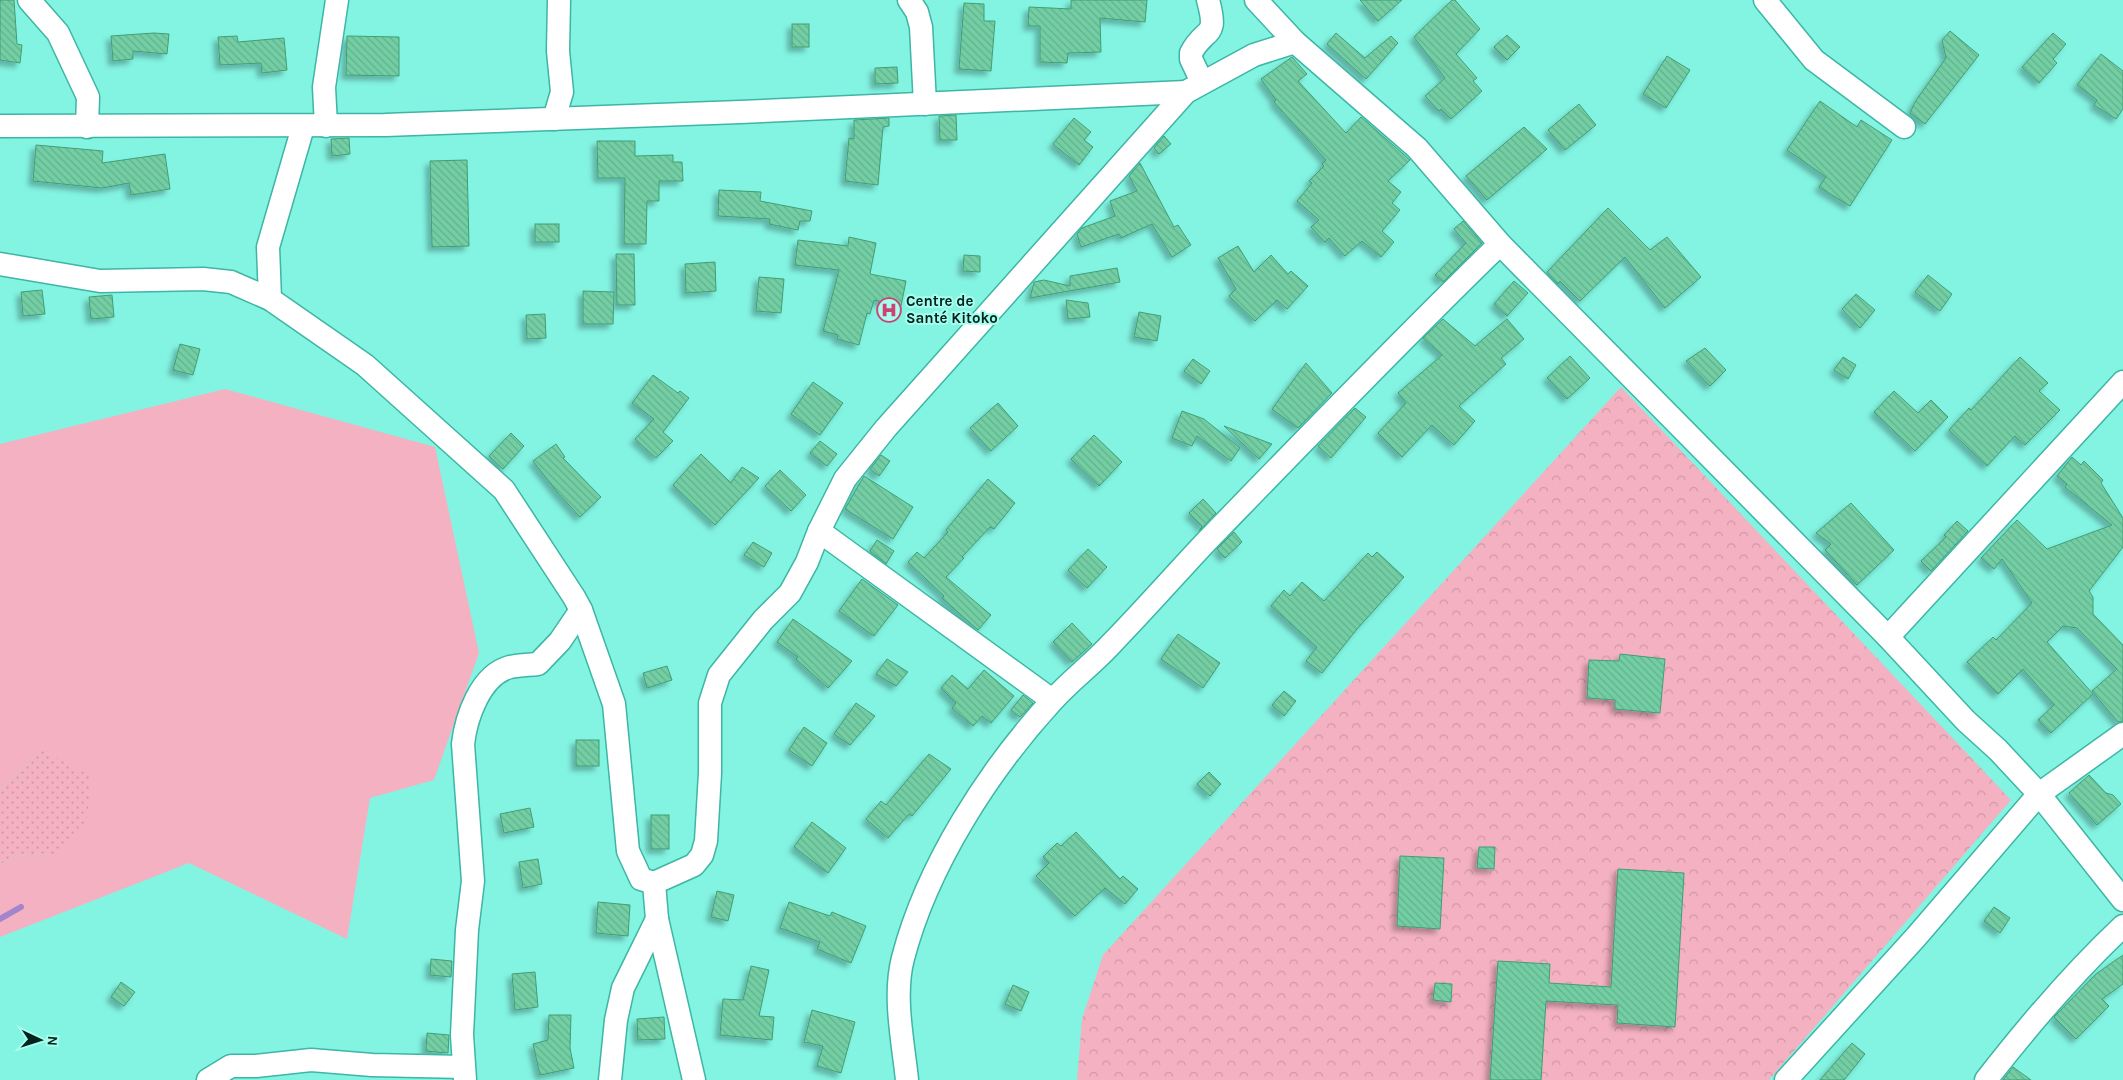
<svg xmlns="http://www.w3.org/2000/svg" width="2123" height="1080" font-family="Karla,sans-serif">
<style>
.grass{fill:#f4b1c2}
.park{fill:url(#park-crowns)}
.garden{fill:url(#garden-dots)}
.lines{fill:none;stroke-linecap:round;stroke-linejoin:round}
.stream{stroke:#a285cb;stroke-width:6}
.building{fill:url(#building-back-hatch);stroke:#419e76;filter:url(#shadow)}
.minor-casing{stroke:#3eb5a5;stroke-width:25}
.minor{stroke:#fff;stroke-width:22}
.labels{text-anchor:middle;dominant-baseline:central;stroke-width:4;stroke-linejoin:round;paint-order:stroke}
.poi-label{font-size:15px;font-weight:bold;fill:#00231e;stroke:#a7fdee;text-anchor:start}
</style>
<defs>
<pattern id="park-crowns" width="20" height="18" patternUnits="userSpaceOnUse" patternTransform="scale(1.25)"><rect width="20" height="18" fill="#f4b1c2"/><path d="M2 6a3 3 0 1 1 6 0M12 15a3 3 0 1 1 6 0" fill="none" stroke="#cf98a6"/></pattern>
<pattern id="garden-dots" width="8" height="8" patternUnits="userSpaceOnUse" patternTransform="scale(1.25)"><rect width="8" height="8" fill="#f4b1c2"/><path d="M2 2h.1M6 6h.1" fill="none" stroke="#cf98a6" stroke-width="1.8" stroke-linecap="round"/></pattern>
<pattern id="building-back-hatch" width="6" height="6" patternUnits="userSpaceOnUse" patternTransform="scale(1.25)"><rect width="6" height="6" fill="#73cea4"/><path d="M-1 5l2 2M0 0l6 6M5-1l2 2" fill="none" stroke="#62b18d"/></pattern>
<filter id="shadow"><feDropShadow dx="-4.5" dy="4.5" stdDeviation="2.5" flood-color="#0004"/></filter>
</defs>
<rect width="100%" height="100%" fill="#83f4e2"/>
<path class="grass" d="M225 389 435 447 479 653 434 780 370 798 347 939 189 863 0 937V864L16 856 54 854 42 750 0 790V444Z"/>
<path class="park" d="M1621 387 2011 800 1769 1080H1077L1082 1019 1103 955Z"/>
<path class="garden" d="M42 750 91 776 86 828 54 854 16 856 0 864V790Z"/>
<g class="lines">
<path class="stream" d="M0 919 21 907"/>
</g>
<g class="building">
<path d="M0 0H14L17 44 22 45 20 63 0 60Z"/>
<path d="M1071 0H1147L1145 22 1100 18 1101 52 1068 53 1067 63 1040 62V26H1028L1029 7 1071 9Z"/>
<path d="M1360 0H1402L1378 21Z"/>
<path d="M1452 0H1455L1480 29 1456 54 1477 78 1473 81 1482 91 1451 119 1441 109 1439 111 1425 96 1445 78 1414 37Z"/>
<path d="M964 3 984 4V21H995L991 71 959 69Z"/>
<rect x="792" y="24" width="17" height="23"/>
<path d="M1950 31 1979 55 1925 124 1910 113 1915 102 1946 58 1942 40Z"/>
<path d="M154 33 169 34 167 54 133 51V59L113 61 111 36Z"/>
<path d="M1336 33 1365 58 1391 36 1398 43 1366 79 1327 44Z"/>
<path d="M2053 33 2066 44 2053 59 2057 63 2039 83 2022 67Z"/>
<path d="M1507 35 1520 47 1507 60 1494 47Z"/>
<path d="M237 36 238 42 284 38 287 70 262 73 261 63 220 65 218 37Z"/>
<path d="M347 36 399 37V76L346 75Z"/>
<path d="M2101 54 2123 71V109L2116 119 2094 105 2097 100 2077 85Z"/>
<path d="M1667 56 1690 70 1666 108 1643 94Z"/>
<path d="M1292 57 1307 74 1298 81 1346 133 1361 117 1410 160 1388 181 1401 192 1392 203 1400 210 1382 231 1394 242 1381 257 1362 241 1345 256 1329 238 1325 242 1311 227 1319 220 1297 201 1312 183 1309 181 1324 166 1322 164 1326 160 1274 102 1276 100 1261 79Z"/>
<path d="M897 67 898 83 875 84V68Z"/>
<path d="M1820 101 1857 127 1861 120 1892 140 1850 206 1819 187 1826 177 1787 150Z"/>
<path d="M1579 104 1596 125 1565 150 1548 130Z"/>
<path d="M956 115 957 140H940L939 116Z"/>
<path d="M889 118V126L883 127 878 185 845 181 849 138 854 139V120Z"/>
<path d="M1074 118 1091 132 1084 140 1093 147 1079 165 1053 144Z"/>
<path d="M1524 127 1547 149 1487 200 1466 176Z"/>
<path d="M1164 136 1171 144 1159 154 1154 148Z"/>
<path d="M349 138 350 154 332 156 331 139Z"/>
<path d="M597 141H635V156L673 155V162H682L683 181H659V201H647L646 244H624L625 178H598Z"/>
<path d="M36 145 103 151 102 163 165 154 170 189 131 195 129 183 102 188 33 181Z"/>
<path d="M467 160 469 246 432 247 430 161Z"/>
<path d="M1140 163 1174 227 1178 225 1191 245 1172 257 1152 224 1121 238 1119 234 1081 247 1077 234 1082 228 1115 216 1110 201 1137 191 1129 176Z"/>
<path d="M719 190 761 192 760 201 812 211 810 221H800L798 230 769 224 770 219 718 216Z"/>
<path d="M1608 208 1650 250 1667 237 1701 277 1665 308 1625 257 1580 301 1560 281 1558 284 1547 272Z"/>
<path d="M1463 221 1482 243 1443 282 1435 275 1466 243 1454 229Z"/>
<rect x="535" y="224" width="24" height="18"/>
<path d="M849 237 876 243 870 274 906 281 901 306 874 300 870 314 867 313 859 345 837 339 838 335 823 331 839 270 795 265 798 240 848 246Z"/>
<path d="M1238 246 1254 272 1271 255 1288 274 1291 271 1308 286 1287 309 1277 300 1255 321 1229 296 1236 289 1218 258Z"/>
<path d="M616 254H634L635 305H617Z"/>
<path d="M964 255 980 256V272L963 271Z"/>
<path d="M715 262 716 291 686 293 685 264Z"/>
<path d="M1117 268 1120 282 1030 298 1034 282 1044 280 1070 286V276Z"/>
<path d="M1928 275 1952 294 1940 311 1915 292Z"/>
<path d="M759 277 784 279 781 313 756 311Z"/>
<path d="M1514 281 1528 293 1507 316 1494 304Z"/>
<path d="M42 290 45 314 23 316 21 292Z"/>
<path d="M583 291 614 292 613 324H583Z"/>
<path d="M1856 294 1875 310 1860 328 1842 309Z"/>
<path d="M112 295 114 317 91 319 89 297Z"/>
<path d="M1066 300 1088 303 1090 317 1068 319Z"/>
<path d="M1139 312 1161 316 1157 341 1134 337Z"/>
<path d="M545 314 546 338 527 339 526 315Z"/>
<path d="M1443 319 1475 346 1507 319 1524 339 1501 358 1506 364 1459 406 1475 421 1454 445 1432 425 1402 457 1378 433 1406 403 1398 393 1442 355 1423 338Z"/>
<path d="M180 344 200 349 193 375 173 370Z"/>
<path d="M1705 348 1726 370 1710 386 1686 361Z"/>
<path d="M1570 356 1590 378 1567 399 1547 378Z"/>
<path d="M1843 357 1856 365 1848 379 1834 370Z"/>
<path d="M2020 357 2048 383 2039 391 2060 410 2025 445 2015 436 1987 466 1949 430 1969 408 1971 410Z"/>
<path d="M1193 359 1210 371 1201 384 1184 371Z"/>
<path d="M1306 363 1332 393 1298 428 1272 409Z"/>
<path d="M653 375 678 393 680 391 689 398 663 432 673 441 656 458 635 439 654 419 632 403Z"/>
<path d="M813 382 843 403 820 435 791 414Z"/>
<path d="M1894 391 1918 413 1931 400 1948 417 1915 451 1874 412Z"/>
<path d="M998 403 1018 426 991 451 970 428Z"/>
<path d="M1355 408 1366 417 1331 458 1318 446Z"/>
<path d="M1182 411 1204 419 1240 448 1231 461 1197 436 1192 446 1172 438Z"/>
<path d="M1224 426 1272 444 1259 459Z"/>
<path d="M511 433 524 446 503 469 489 456Z"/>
<path d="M1094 435 1122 462 1099 486 1071 459Z"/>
<path d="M820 441 837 454 827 466 810 453Z"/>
<path d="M556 444 565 457 563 458 601 497 580 517 558 493 533 461Z"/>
<path d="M701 454 731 483 742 467 759 478 715 525 673 485Z"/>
<path d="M881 455 890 461 879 476 870 469Z"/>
<path d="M2072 457 2081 465 2084 461 2103 480 2101 483 2123 518V547L2089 591 2093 597V614L2123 645V721L2118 722 2092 691 2117 669 2077 628 2063 626 2047 642 2093 694 2051 733 2038 720 2054 705 2023 669 1998 694 1967 662 1993 637 1996 640 2032 603 2002 559 1994 569 1981 558 2017 520 2047 549 2112 525 2065 487 2067 484 2057 476Z"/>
<path d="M780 470 806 495 791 511 765 486Z"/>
<path d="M864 476 913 507 893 539 845 509Z"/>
<path d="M988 479 1015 503 994 529 990 527 962 557 964 558 946 577 991 615 978 630 942 598 944 596 908 562 917 552 924 558 948 532 946 530Z"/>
<path d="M1203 499 1216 513 1199 531 1202 526 1189 513Z"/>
<path d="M1851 503 1894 550 1857 585 1825 550 1831 544 1816 533Z"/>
<path d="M1957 521 1968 531 1931 571 1921 561 1946 537 1944 535Z"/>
<path d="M1234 532 1242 542 1225 558 1217 549Z"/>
<path d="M877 540 894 551 886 564 870 551Z"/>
<path d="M753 542 772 553 764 567 744 555Z"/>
<path d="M1088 549 1107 567 1087 588 1068 570Z"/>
<path d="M1377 552 1404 577 1357 629 1322 673 1306 661 1317 647 1271 606 1284 590 1290 596 1302 582 1324 601 1368 553 1372 557Z"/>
<path d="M862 579 898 605 874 636 839 611Z"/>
<path d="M793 619 852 661 828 688 796 659 798 657 777 642Z"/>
<path d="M1072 623 1092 644 1072 662 1053 642Z"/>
<path d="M1178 634 1220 663 1203 688 1161 659Z"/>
<path d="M1620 654 1665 659 1660 713 1615 709V700L1587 698 1589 660 1619 661Z"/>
<path d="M887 659 908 672 896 686 876 674Z"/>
<path d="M667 666 672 680 647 688 643 673Z"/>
<path d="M984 670 1014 696 991 723 982 716 973 726 952 708 956 703 941 688 952 675 968 689Z"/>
<path d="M1284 691 1296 701 1284 716 1272 705Z"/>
<path d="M1023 695 1033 703 1020 717 1011 710Z"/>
<path d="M856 703 875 716 850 745 834 734Z"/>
<path d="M804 727 827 743 812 766 789 750Z"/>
<rect x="576" y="740" width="23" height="26"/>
<path d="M929 754 951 769 912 816 909 814 888 838 866 819 881 801 886 805Z"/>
<path d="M1209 772 1221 784 1210 796 1197 784Z"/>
<path d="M2089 775 2106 793 2113 795 2121 804 2097 825 2069 793Z"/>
<path d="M530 808 534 827 504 833 500 814Z"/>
<rect x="651" y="815" width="18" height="34"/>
<path d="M812 822 846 848 828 873 794 847Z"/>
<path d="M1076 832 1120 879 1123 876 1138 889 1125 904 1105 888 1075 916 1036 876 1049 863 1043 857 1057 843 1061 846Z"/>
<path d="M1479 847H1495L1494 869 1477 868Z"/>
<path d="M1400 856 1444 858 1440 929 1397 926Z"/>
<path d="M538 859 542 884 523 888 519 862Z"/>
<path d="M1618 869 1684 873 1675 1027 1617 1023 1618 1005 1546 1001 1541 1080H1490L1498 961 1550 964 1549 983 1611 987Z"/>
<path d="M717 891 734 895 728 921 711 917Z"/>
<path d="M598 902 630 905 628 936 596 933Z"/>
<path d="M789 902 830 916 832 912 866 926 851 963 817 949 820 942 780 928Z"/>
<path d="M1994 907 2010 918 2000 933 1984 921Z"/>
<path d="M2123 955V984L2102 999 2109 1006 2076 1039 2054 1017 2096 974Z"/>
<path d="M431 959 452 961 451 977 430 975Z"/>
<path d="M751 966 769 970 759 1016 774 1017 772 1040 720 1035 723 999 743 1000Z"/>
<path d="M535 972 538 1007 515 1010 512 974Z"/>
<path d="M121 982 135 992 124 1006 111 997Z"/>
<path d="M1435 983 1452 984 1451 1002 1433 1000Z"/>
<path d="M1013 985 1029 992 1021 1011 1005 1004Z"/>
<path d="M812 1010 855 1022 841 1073 817 1066 823 1046 804 1042Z"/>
<path d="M549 1015H571L570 1048 574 1068 540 1075 533 1044 548 1040Z"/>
<path d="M664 1017 665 1039 638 1040 637 1019Z"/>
<path d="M427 1033 449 1035 448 1053 426 1051Z"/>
<path d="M1852 1043 1865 1054 1844 1080H1820Z"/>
<path d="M2013 1067 2031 1080H2003Z"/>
</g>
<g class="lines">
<g class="minor-casing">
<g id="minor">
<path d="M29 0 58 33 88 97 87 127"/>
<path d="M909 0 917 12 921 27 925 104"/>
<path d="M1256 0 1295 42 1417 148 1500 244 1888 637 1966 721 1998 750 2039 794 2123 900"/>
<path d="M1765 0 1814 60 1904 127"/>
<path d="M1202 82 1191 59V53C1205 26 1219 40 1208 0"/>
<path d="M554 119 562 92 558 51 559 0"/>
<path d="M0 126 385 125 740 112 1186 92"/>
<path d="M326 126 324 87 337 0"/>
<path d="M0 264 100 281 203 279 231 282 270 299 365 365 504 490 574 597 581 610 614 704 628 851 641 879 654 883 694 865 702 855 706 841 710 773V703L719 675 763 620 790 593 807 562 819 531 845 479 886 428 1186 92 1254 55 1295 42"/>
<path d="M270 299 268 247 303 127"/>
<path d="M819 531 1052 700"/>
<path d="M1888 637 2123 382"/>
<path d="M654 883 657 919 694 1080"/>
<path d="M208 1080 231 1066H256L311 1060 372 1065 463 1067"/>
<path d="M465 1080 462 1035 467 930 473 881 463 744C466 718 480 675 510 667 519 665 529 665 538 664L560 641 581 610"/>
<path d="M610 1080 616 1020 623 988 657 919"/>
<path d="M907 1080C903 1041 893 996 903 958 927 866 988 771 1052 701 1071 680 1094 663 1113 642 1144 610 1174 576 1204 544 1302 443 1399 342 1500 244"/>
<path d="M1786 1080 1916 937 2039 794 2123 734"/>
<path d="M1986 1080C2028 1026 2073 973 2123 926"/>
</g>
</g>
<use href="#minor" class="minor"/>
</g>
<defs>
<g id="hospital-ring" transform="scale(1.25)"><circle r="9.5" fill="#a7fdee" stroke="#cd4173" stroke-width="1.5"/><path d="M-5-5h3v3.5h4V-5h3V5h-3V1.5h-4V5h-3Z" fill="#cd4173"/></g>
</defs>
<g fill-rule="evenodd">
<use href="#hospital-ring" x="889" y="310"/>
</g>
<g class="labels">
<g class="poi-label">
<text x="906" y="301">Centre de<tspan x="906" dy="17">Santé Kitoko</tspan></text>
</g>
</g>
<g transform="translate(40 1040) rotate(94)" stroke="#a7fdee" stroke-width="4" paint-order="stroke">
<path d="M0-4L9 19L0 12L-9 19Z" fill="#00231e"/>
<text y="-8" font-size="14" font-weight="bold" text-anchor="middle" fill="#00231e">N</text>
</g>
</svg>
